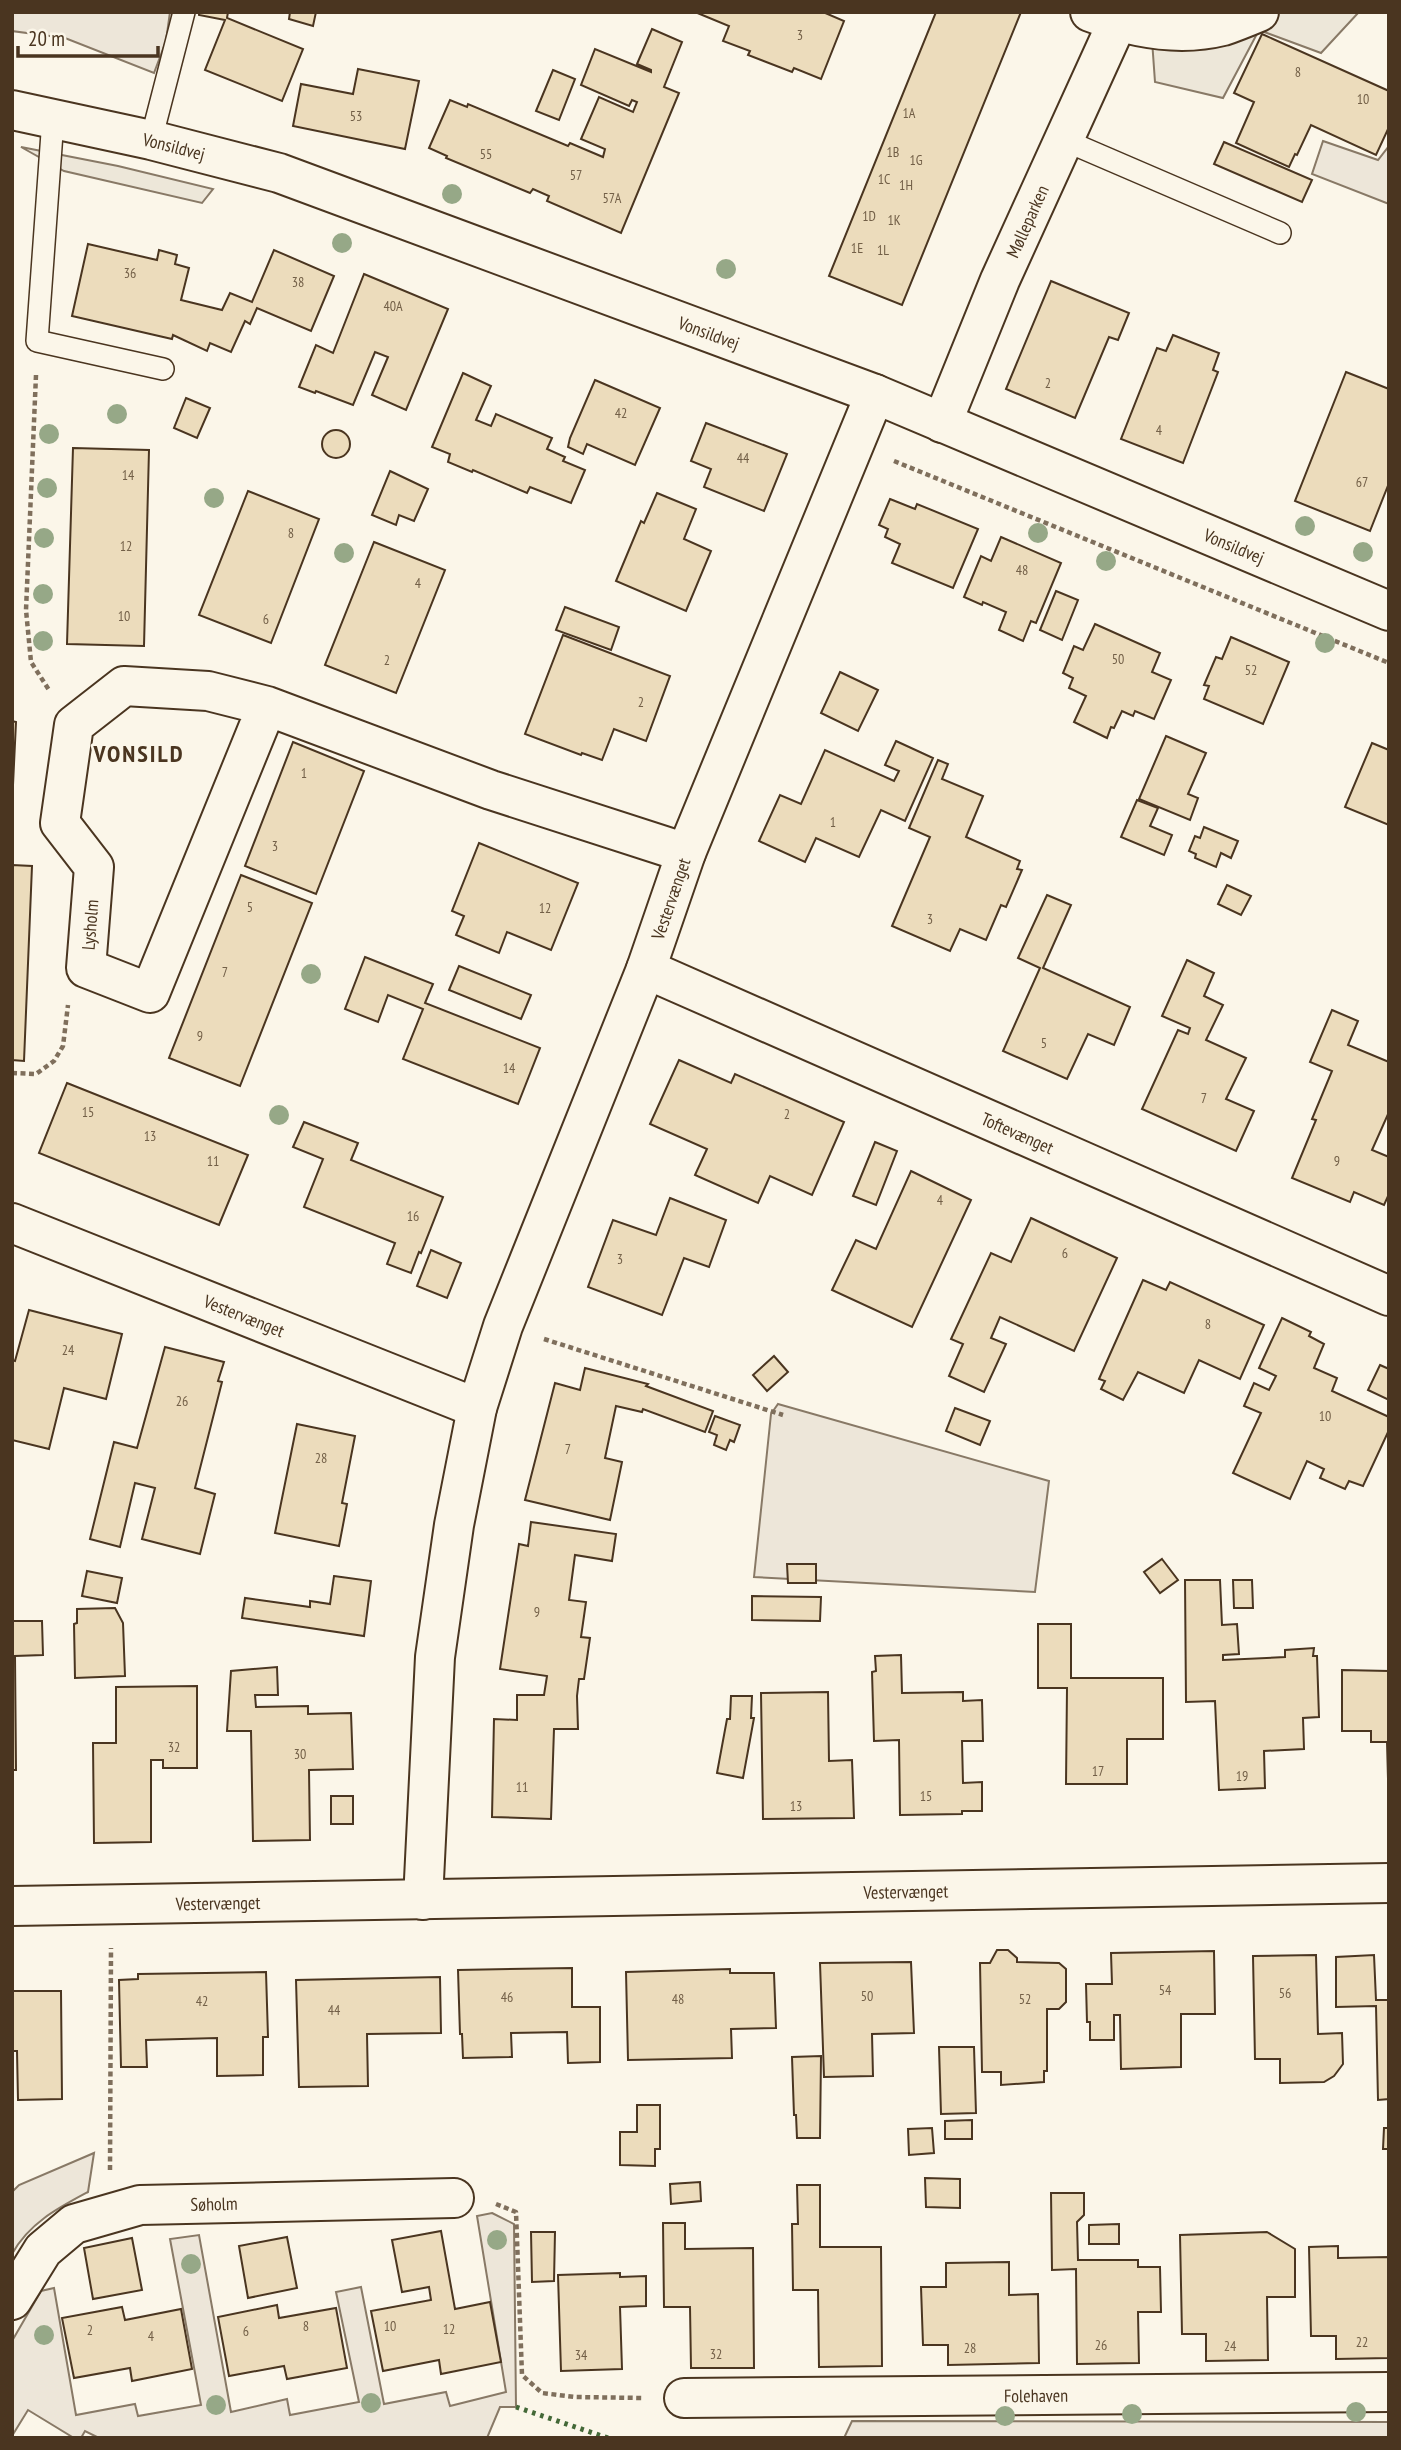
<svg xmlns="http://www.w3.org/2000/svg" width="1401" height="2450" font-family="'PT Sans Narrow',sans-serif">
<style>
.green{fill:#ede6d9;stroke:#887966;stroke-width:2}
.parking{fill:#ede7d9;stroke:#887966;stroke-width:2}
.building{fill:#ecdcbc;stroke:#4a3520;stroke-width:2}
.lines{fill:none;stroke-linecap:round;stroke-linejoin:round}
.lane-casing{stroke:#4a3520;stroke-width:24}
.street-casing{stroke:#4a3520;stroke-width:42}
.secondary-casing{stroke:#4a3520;stroke-width:42}
.path{stroke:#7f6f5c;stroke-width:4.5;stroke-dasharray:5 3.5;stroke-linecap:butt}
.lane{stroke:#fbf6e9;stroke-width:21}
.street{stroke:#fbf6e9;stroke-width:38}
.secondary{stroke:#fbf6e9;stroke-width:38}
.hedge{stroke:#436837;stroke-width:5;stroke-dasharray:3.5 5;stroke-linecap:butt}
.tree{fill:#96a887}
.labels{text-anchor:middle;dominant-baseline:central;stroke-width:5;stroke-linejoin:round;paint-order:stroke}
.number-label{font-size:14px;fill:#725f47}
.street-label{font-size:18px;fill:#4a3520;stroke:#fbf6e9}
.district-label{font-size:24px;font-weight:bold;letter-spacing:2px;fill:#4a3520;stroke:#fbf6e9}
</style>
<rect width="100%" height="100%" fill="#fbf6e9"/>
<g class="green">
<path d="M12 12H170L166 41 154 73 65 38 12 31Z"/>
<path d="M1323 141 1378 160 1389 146V204L1312 174Z"/>
<path d="M778 1404 1049 1481 1035 1592 754 1577 771 1414Z"/>
<path d="M94 2153 88 2192C58 2208 29 2223 12 2254V2192L19 2185Z"/>
<path d="M492 2213 514 2224 516 2407H500L487 2438H99L85 2431 81 2438H74L28 2410 12 2436V2341L41 2291 54 2288 76 2415 135 2404 138 2416 201 2405 170 2239 199 2235 231 2412 287 2399 290 2415 359 2402 336 2292 361 2287 384 2404 446 2392 450 2406 506 2392 477 2216Z"/>
<path d="M852 2421 1389 2422V2438H844Z"/>
</g>
<g class="parking">
<path d="M1150 12H1359L1321 53 1259 30 1223 98 1155 82Z"/>
<path d="M21 147 118 166 213 189 202 203 64 171Z"/>
</g>
<g class="building">
<path d="M199 12H228L227 18 303 49 282 101 205 70 225 20 199 15Z"/>
<path d="M290 12H316L313 26 289 19Z"/>
<path d="M695 12H823L844 21 821 79 794 68 792 72 748 55 750 51 723 41 729 26Z"/>
<path d="M936 12H1021L902 305 829 276Z"/>
<path d="M652 29 682 42 664 87 679 93 621 233 547 201 549 196 533 189 530 193 446 158 447 156 429 148 450 100 467 107 468 104 568 146 570 143 603 157 605 149 581 139 599 97 633 112 637 102 632 100 629 106 581 85 595 49 651 72V70L637 64Z"/>
<path d="M1262 34 1389 91V127L1376 155 1311 125 1297 155 1295 154 1289 167 1236 143 1254 102 1234 93Z"/>
<path d="M358 69 419 81 405 149 293 126 301 84 353 94Z"/>
<path d="M553 70 575 79 559 120 536 111Z"/>
<path d="M1224 142 1312 180 1302 202 1214 164Z"/>
<path d="M88 244 157 260 159 250 177 255 175 264 189 268 181 300 222 310 230 293 252 302 274 250 334 276 311 331 257 308 250 324 245 321 231 352 210 343 207 351 173 335 172 339 72 316Z"/>
<path d="M364 274 448 309 406 410 372 395 388 357 375 352 353 405 316 391 315 393 299 387 316 345 333 353Z"/>
<path d="M1051 281 1129 313 1118 340 1109 337 1075 418 1006 389Z"/>
<path d="M1173 335 1219 353 1213 370 1218 372 1183 463 1121 439 1157 348 1166 351Z"/>
<path d="M1346 372 1389 389V483L1370 531 1295 501Z"/>
<path d="M463 373 491 386 476 420 491 426 496 414 552 438 547 449 565 457 563 461 585 470 571 503 530 487 527 493 473 470 472 472 448 462 450 454 432 447Z"/>
<path d="M595 380 660 408 635 465 587 444 583 454 568 447 570 438Z"/>
<path d="M186 398 210 408 197 438 174 428Z"/>
<path d="M706 423 787 454 764 511 704 487 711 469 691 461Z"/>
<circle cx="336" cy="444" r="14"/>
<path d="M73 448 149 450 144 646 67 644Z"/>
<path d="M390 471 428 489 414 521 399 515 396 525 372 515Z"/>
<path d="M248 491 319 519 271 643 199 615Z"/>
<path d="M657 493 696 509 684 539 711 551 686 611 616 581 641 521 644 523Z"/>
<path d="M890 499 915 509 917 504 978 529 953 588 892 563 900 544 885 537 888 529 879 525Z"/>
<path d="M1001 537 1061 563 1036 623 1031 621 1023 641 999 630 1006 612 983 602 982 605 964 597 981 556 991 561Z"/>
<path d="M374 542 445 570 396 693 325 665Z"/>
<path d="M1056 591 1078 600 1062 640 1040 630Z"/>
<path d="M565 607 619 627 611 650 556 630Z"/>
<path d="M1095 624 1160 653 1152 672 1171 680 1154 719 1135 711 1133 716 1122 711 1114 728 1111 727 1107 738 1074 722 1086 696 1069 688 1073 678 1063 673 1074 646 1083 650Z"/>
<path d="M563 635 670 676 646 741 614 729 602 760 582 753 581 755 525 734Z"/>
<path d="M1231 637 1289 662 1263 724 1204 699 1209 686 1204 685 1216 657 1222 659Z"/>
<path d="M840 672 878 690 858 731 821 713Z"/>
<path d="M12 721 16 722 12 806Z"/>
<path d="M1166 736 1206 753 1188 794 1198 798 1190 820 1139 799Z"/>
<path d="M896 741 933 758 905 821 881 810 859 857 816 838 805 862 759 841 780 795 801 804 825 750 894 781 899 771 885 765Z"/>
<path d="M293 742 364 771 316 894 245 866Z"/>
<path d="M1372 743 1389 750V825L1345 807Z"/>
<path d="M938 760 948 764 942 779 983 796 966 837 1020 861 1017 869 1022 870 1006 907 1001 905 986 940 960 929 950 951 892 926 930 837 909 828Z"/>
<path d="M1137 800 1158 808 1150 826 1172 835 1164 855 1121 837Z"/>
<path d="M1204 827 1238 841 1231 858 1221 853 1216 867 1195 858 1196 854 1189 851 1195 836 1200 838Z"/>
<path d="M479 843 578 883 551 950 507 932 499 953 456 935 464 916 452 911Z"/>
<path d="M12 865 32 866 24 1061 12 1060Z"/>
<path d="M241 875 312 903 240 1086 169 1058Z"/>
<path d="M1227 885 1251 896 1241 915 1218 904Z"/>
<path d="M1047 895 1071 905 1043 968 1130 1007 1114 1045 1088 1034 1067 1079 1003 1051 1040 968 1018 958Z"/>
<path d="M365 957 433 984 425 1003 540 1048 518 1104 403 1059 423 1009 388 995 378 1022 345 1009Z"/>
<path d="M1187 960 1214 973 1204 996 1223 1005 1206 1040 1246 1058 1226 1099 1254 1111 1236 1151 1142 1109 1178 1030 1188 1034 1190 1028 1162 1016Z"/>
<path d="M459 966 531 995 521 1019 449 990Z"/>
<path d="M1332 1010 1358 1021 1348 1045 1389 1062V1112L1372 1150 1389 1157V1194L1384 1205 1354 1192 1350 1202 1292 1178 1316 1120 1312 1119 1332 1071 1310 1062Z"/>
<path d="M679 1060 731 1083 735 1074 844 1122 812 1195 770 1176 758 1203 695 1175 707 1149 650 1124Z"/>
<path d="M67 1083 248 1155 219 1225 39 1153Z"/>
<path d="M304 1122 358 1143 351 1160 443 1197 421 1253 419 1252 411 1273 387 1264 395 1243 304 1207 323 1159 293 1147Z"/>
<path d="M875 1142 897 1151 876 1205 853 1196Z"/>
<path d="M911 1171 971 1200 912 1327 832 1290 856 1240 876 1249Z"/>
<path d="M670 1198 726 1220 709 1267 684 1258 662 1315 588 1287 613 1220 656 1235Z"/>
<path d="M1031 1218 1117 1258 1074 1351 1000 1317 991 1338 1006 1344 984 1392 949 1376 963 1344 951 1339 991 1253 1011 1262Z"/>
<path d="M431 1250 461 1263 447 1298 417 1286Z"/>
<path d="M1143 1280 1166 1290 1170 1282 1264 1325 1240 1379 1199 1360 1184 1393 1138 1372 1123 1400 1101 1389 1105 1381 1099 1379Z"/>
<path d="M29 1310 122 1334 106 1399 64 1388 49 1449 12 1440V1360L15 1361Z"/>
<path d="M1282 1318 1311 1332 1309 1336 1324 1344 1314 1368 1337 1378 1332 1391 1389 1417V1430L1363 1486 1349 1481 1345 1489 1320 1478 1324 1469 1307 1461 1290 1499 1233 1473 1261 1413 1244 1406 1254 1383 1269 1390 1276 1376 1259 1368Z"/>
<path d="M165 1347 224 1362 218 1381 222 1382 195 1488 215 1494 200 1554 142 1539 155 1488 135 1483 120 1547 90 1539 114 1442 137 1448Z"/>
<path d="M774 1356 788 1372 767 1391 753 1375Z"/>
<path d="M1380 1365 1389 1369V1400L1368 1390Z"/>
<path d="M585 1368 648 1384 646 1386 713 1411 705 1432 643 1409 642 1412 616 1406 605 1458 622 1462 610 1520 525 1500 555 1383 580 1390Z"/>
<path d="M955 1408 990 1421 980 1445 946 1431Z"/>
<path d="M715 1416 740 1425 734 1442 730 1440 726 1450 714 1445 717 1435 709 1432Z"/>
<path d="M297 1424 355 1436 342 1503 347 1504 339 1546 275 1533Z"/>
<path d="M531 1522 616 1534 612 1561 575 1555 569 1600 586 1602 581 1637 590 1638 584 1679H579L577 1696 578 1729H554L551 1819 492 1817 494 1719 517 1720V1695H544L547 1676 500 1669 519 1544 528 1546Z"/>
<path d="M1162 1559 1178 1580 1160 1593 1144 1572Z"/>
<path d="M787 1564H816V1583H788Z"/>
<path d="M87 1571 122 1578 117 1603 82 1596Z"/>
<path d="M334 1576 371 1581 364 1636 242 1618 245 1598 310 1607V1601L330 1604Z"/>
<path d="M1185 1580H1220L1222 1625 1237 1624 1239 1654 1223 1655V1660L1285 1657V1650L1314 1648 1313 1656H1317L1319 1717 1303 1718 1304 1749 1264 1751 1265 1788 1219 1790 1215 1701 1186 1702Z"/>
<path d="M1233 1580H1252L1253 1608H1234Z"/>
<path d="M752 1596 821 1597 820 1621 752 1620Z"/>
<path d="M115 1608 123 1623 125 1676 75 1678 74 1624 77 1623V1609Z"/>
<path d="M12 1621H42L43 1655 15 1656 16 1770H12Z"/>
<path d="M1038 1624H1071V1678H1163V1739H1127V1784H1066L1067 1688H1038Z"/>
<path d="M901 1655 902 1693 963 1692V1701L982 1700 983 1741H962L963 1783 982 1782V1811H962V1814L900 1815 899 1740 874 1741 872 1672 876 1671 875 1656Z"/>
<path d="M277 1667 278 1695H255L256 1707 308 1706V1714L351 1713 353 1769 309 1770 310 1840 253 1841 251 1731H227L231 1671Z"/>
<path d="M1342 1670 1389 1671V1815L1387 1742H1371V1731H1342Z"/>
<path d="M197 1686V1768H163V1760H151V1842L94 1843 93 1743H116V1687Z"/>
<path d="M828 1692 829 1761 852 1760 854 1818 763 1819 761 1693Z"/>
<path d="M731 1696H752L751 1718H754L743 1778 717 1773 727 1719H730Z"/>
<rect x="331" y="1796" width="22" height="28"/>
<path d="M997 1950H1008L1017 1958V1962L1059 1963 1066 1969V2002L1059 2009H1047V2071H1044V2082L1001 2085V2072H982L980 1963H990Z"/>
<path d="M1214 1951 1215 2014H1181V2067L1121 2069 1120 2015H1114V2040H1090V2022H1087L1086 1984H1112L1111 1953Z"/>
<path d="M1316 1955 1318 2034 1342 2033 1343 2064 1334 2076 1324 2082 1280 2083V2059H1255L1253 1956Z"/>
<path d="M1374 1955 1376 2000H1389V2099L1378 2100 1376 2006 1336 2007V1957Z"/>
<path d="M911 1962 914 2033 872 2034 873 2076 824 2077 820 1963Z"/>
<path d="M572 1968V2007H600V2062L568 2063 567 2032 511 2033 512 2057 463 2058 462 2034H460L458 1970Z"/>
<path d="M730 1969V1973H774L776 2028 731 2029 732 2058 628 2060 626 1972Z"/>
<path d="M266 1972 268 2037H263V2075L217 2076V2038L146 2040 147 2067H121L119 1980 138 1979V1974Z"/>
<path d="M440 1977 441 2033 367 2034 368 2086 299 2087 296 1980Z"/>
<path d="M12 1991H61L62 2099 18 2100 17 2051H12Z"/>
<path d="M939 2047H974L976 2113 941 2114Z"/>
<path d="M821 2056 820 2138H797L796 2115H794L792 2057Z"/>
<path d="M637 2105H660V2149H655V2166L620 2165V2132H637Z"/>
<path d="M972 2120V2139H945V2121Z"/>
<path d="M932 2128 934 2153 909 2155 908 2129Z"/>
<path d="M1384 2128H1389V2149H1383Z"/>
<path d="M925 2178 960 2179V2208L926 2207Z"/>
<path d="M700 2182 701 2201 671 2204 670 2184Z"/>
<path d="M797 2185H820V2247H881L882 2366 819 2367 818 2290H793L792 2224H798Z"/>
<path d="M1051 2193H1084V2215L1077 2222 1078 2260H1138V2267H1160L1161 2312H1138L1139 2363 1077 2364 1076 2269 1052 2270Z"/>
<path d="M663 2223H685V2249L753 2248 754 2368H691L690 2307H664Z"/>
<path d="M1119 2224V2244H1089V2225Z"/>
<path d="M441 2231 455 2309 490 2302 501 2362 441 2374 439 2360 383 2371 371 2311 431 2300 429 2287 402 2292 392 2240Z"/>
<path d="M531 2232H555L554 2281 532 2282Z"/>
<path d="M1267 2232 1295 2249V2297H1267L1268 2360 1206 2361V2334H1182L1180 2235Z"/>
<path d="M287 2237 297 2288 248 2298 239 2246Z"/>
<path d="M132 2238 142 2290 93 2299 84 2248Z"/>
<path d="M1338 2246V2258L1389 2257V2358L1336 2359V2336H1311L1309 2247Z"/>
<path d="M1009 2262V2295L1038 2294 1039 2363 948 2365V2345H923L921 2287H946V2263Z"/>
<path d="M620 2273V2277L646 2276V2306L620 2307 622 2369 561 2371 558 2275Z"/>
<path d="M277 2305 279 2318 336 2308 347 2368 287 2379 284 2366 229 2376 218 2317Z"/>
<path d="M122 2307 125 2320 181 2309 192 2369 132 2381 130 2368 74 2378 62 2318Z"/>
</g>
<g class="lines">
<g class="lane-casing">
<g id="lane">
<path d="M53 119 37 341 163 369"/>
<path d="M151 140 184 12"/>
<path d="M1064 140 1280 233"/>
</g>
</g>
<g class="street-casing">
<g id="street">
<path d="M1090 12C1132 28 1179 37 1223 26 1235 22 1247 17 1259 12"/>
<path id="s1" d="M942 423 1000 280 1122 12"/>
<path id="s2" d="M267 706 150 993 86 968 94 867 60 823 74 725 124 686 208 691 267 706 491 790 686 853"/>
<path id="s3" d="M646 969 1389 1296"/>
<path id="s4" d="M12 1223 477 1408"/>
<path id="s5" d="M423 1900 435 1657 454 1525 477 1408 503 1326 646 969 686 853 875 394"/>
<path id="s6" d="M12 1906 1389 1883"/>
<path id="s7" d="M12 2300 43 2250 74 2224 140 2205 454 2198"/>
<path id="s8" d="M684 2398 1389 2392"/>
</g>
</g>
<g class="secondary-casing">
<g id="secondary">
<path id="s9" d="M12 110 151 140 279 173 875 394 1389 611"/>
</g>
</g>
<g class="path">
<path d="M36 375 26 610 31 662 49 690"/>
<path d="M894 461 1389 663"/>
<path d="M12 1073 36 1074 54 1061 63 1046 68 1005"/>
<path d="M544 1339 783 1415"/>
<path d="M110 2170 111 1948"/>
<path d="M496 2204 516 2212 522 2375 542 2393 575 2397 643 2398"/>
</g>
<use href="#lane" class="lane"/>
<use href="#street" class="street"/>
<use href="#secondary" class="secondary"/>
<path class="hedge" d="M516 2407 608 2438"/>
</g>
<g class="tree">
<circle cx="452" cy="194" r="10"/>
<circle cx="342" cy="243" r="10"/>
<circle cx="726" cy="269" r="10"/>
<circle cx="117" cy="414" r="10"/>
<circle cx="49" cy="434" r="10"/>
<circle cx="47" cy="488" r="10"/>
<circle cx="214" cy="498" r="10"/>
<circle cx="1305" cy="526" r="10"/>
<circle cx="1038" cy="533" r="10"/>
<circle cx="44" cy="538" r="10"/>
<circle cx="1363" cy="552" r="10"/>
<circle cx="344" cy="553" r="10"/>
<circle cx="1106" cy="561" r="10"/>
<circle cx="43" cy="594" r="10"/>
<circle cx="43" cy="641" r="10"/>
<circle cx="1325" cy="643" r="10"/>
<circle cx="311" cy="974" r="10"/>
<circle cx="279" cy="1115" r="10"/>
<circle cx="497" cy="2240" r="10"/>
<circle cx="191" cy="2264" r="10"/>
<circle cx="44" cy="2335" r="10"/>
<circle cx="371" cy="2403" r="10"/>
<circle cx="216" cy="2405" r="10"/>
<circle cx="1356" cy="2412" r="10"/>
<circle cx="1132" cy="2414" r="10"/>
<circle cx="1005" cy="2416" r="10"/>
</g>
<g class="labels">
<g class="number-label">
<text x="800" y="35">3</text>
<text x="1298" y="72">8</text>
<text x="1363" y="99">10</text>
<text x="909" y="113">1A</text>
<text x="356" y="116">53</text>
<text x="893" y="152">1B</text>
<text x="486" y="154">55</text>
<text x="916" y="160">1G</text>
<text x="576" y="175">57</text>
<text x="884" y="179">1C</text>
<text x="906" y="185">1H</text>
<text x="612" y="198">57A</text>
<text x="869" y="216">1D</text>
<text x="894" y="220">1K</text>
<text x="857" y="248">1E</text>
<text x="883" y="250">1L</text>
<text x="130" y="273">36</text>
<text x="298" y="282">38</text>
<text x="393" y="306">40A</text>
<text x="1048" y="383">2</text>
<text x="621" y="413">42</text>
<text x="1159" y="430">4</text>
<text x="743" y="458">44</text>
<text x="128" y="475">14</text>
<text x="1362" y="482">67</text>
<text x="291" y="533">8</text>
<text x="126" y="546">12</text>
<text x="1022" y="570">48</text>
<text x="418" y="583">4</text>
<text x="124" y="616">10</text>
<text x="266" y="619">6</text>
<text x="1118" y="659">50</text>
<text x="387" y="660">2</text>
<text x="1251" y="670">52</text>
<text x="641" y="702">2</text>
<text x="304" y="773">1</text>
<text x="833" y="822">1</text>
<text x="275" y="846">3</text>
<text x="250" y="907">5</text>
<text x="545" y="908">12</text>
<text x="930" y="919">3</text>
<text x="225" y="972">7</text>
<text x="200" y="1036">9</text>
<text x="1044" y="1043">5</text>
<text x="509" y="1068">14</text>
<text x="1204" y="1098">7</text>
<text x="88" y="1112">15</text>
<text x="787" y="1114">2</text>
<text x="150" y="1136">13</text>
<text x="213" y="1161">11</text>
<text x="1337" y="1161">9</text>
<text x="940" y="1200">4</text>
<text x="413" y="1216">16</text>
<text x="1065" y="1253">6</text>
<text x="620" y="1259">3</text>
<text x="1208" y="1324">8</text>
<text x="68" y="1350">24</text>
<text x="182" y="1401">26</text>
<text x="1325" y="1416">10</text>
<text x="568" y="1449">7</text>
<text x="321" y="1458">28</text>
<text x="537" y="1612">9</text>
<text x="174" y="1747">32</text>
<text x="300" y="1754">30</text>
<text x="1098" y="1771">17</text>
<text x="1242" y="1776">19</text>
<text x="522" y="1787">11</text>
<text x="926" y="1796">15</text>
<text x="796" y="1806">13</text>
<text x="1165" y="1990">54</text>
<text x="1285" y="1993">56</text>
<text x="867" y="1996">50</text>
<text x="507" y="1997">46</text>
<text x="678" y="1999">48</text>
<text x="1025" y="1999">52</text>
<text x="202" y="2001">42</text>
<text x="334" y="2010">44</text>
<text x="306" y="2326">8</text>
<text x="390" y="2326">10</text>
<text x="449" y="2329">12</text>
<text x="90" y="2330">2</text>
<text x="246" y="2331">6</text>
<text x="151" y="2336">4</text>
<text x="1362" y="2342">22</text>
<text x="1101" y="2345">26</text>
<text x="1230" y="2346">24</text>
<text x="970" y="2348">28</text>
<text x="716" y="2354">32</text>
<text x="581" y="2355">34</text>
</g>
<g class="street-label">
<text stroke="none"><textPath href="#s9" startOffset="166">Vonsildvej</textPath></text>
<text stroke="none"><textPath href="#s1" startOffset="219">Mølleparken</textPath></text>
<text stroke="none"><textPath href="#s9" startOffset="733">Vonsildvej</textPath></text>
<text stroke="none"><textPath href="#s9" startOffset="1300">Vonsildvej</textPath></text>
<text stroke="none"><textPath href="#s5" startOffset="1041">Vestervænget</textPath></text>
<text stroke="none"><textPath href="#s2" startOffset="422">Lysholm</textPath></text>
<text stroke="none"><textPath href="#s3" startOffset="406">Toftevænget</textPath></text>
<text stroke="none"><textPath href="#s4" startOffset="250">Vestervænget</textPath></text>
<text stroke="none"><textPath href="#s6" startOffset="894">Vestervænget</textPath></text>
<text stroke="none"><textPath href="#s6" startOffset="206">Vestervænget</textPath></text>
<text stroke="none"><textPath href="#s7" startOffset="242">Søholm</textPath></text>
<text stroke="none"><textPath href="#s8" startOffset="352">Folehaven</textPath></text>
</g>
<g class="district-label">
<text x="139" y="753">VONSILD</text>
</g>
</g>
<rect width="1401" height="2450" fill="none" stroke="#4a3520" stroke-width="28"/>
<path d="M18 46v10h140v-10" fill="none" stroke="#4a3520" stroke-width="3.5"/>
<text x="28" y="46" font-size="21" fill="#4a3520" stroke="#fbf6e9" stroke-width="5" paint-order="stroke">20 m</text>
</svg>
